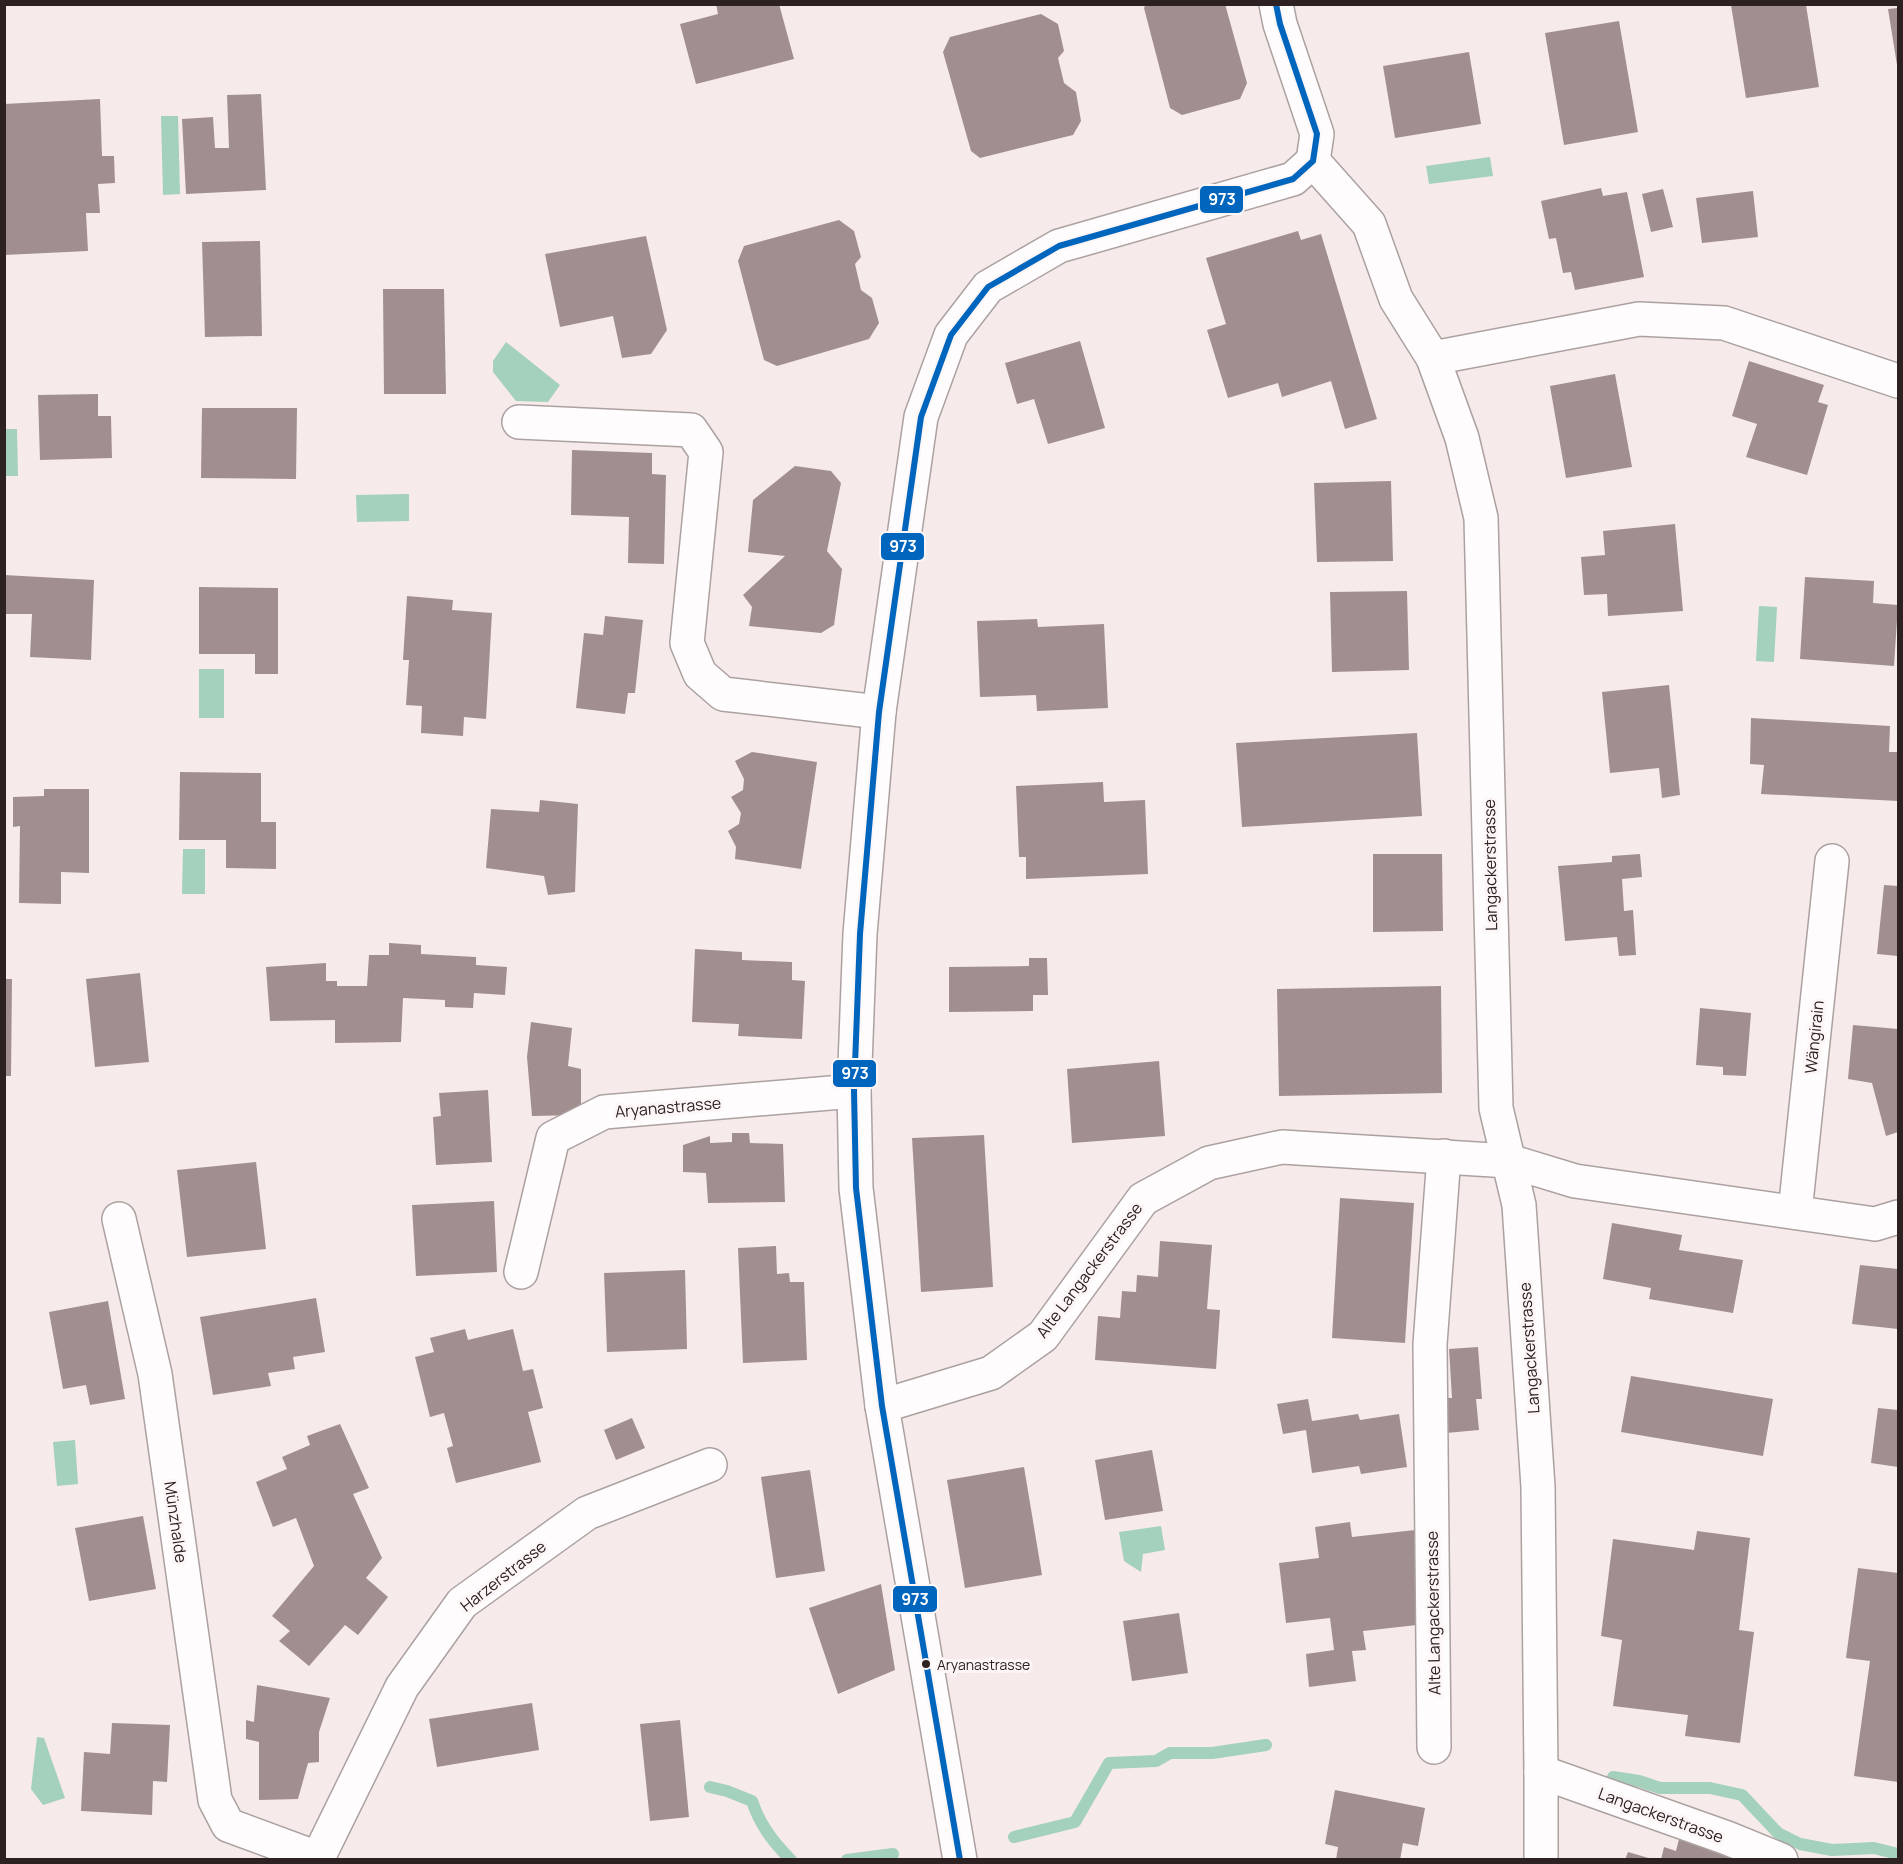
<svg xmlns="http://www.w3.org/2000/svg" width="1903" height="1864" font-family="Manrope,sans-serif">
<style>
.water{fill:#a3d1bb}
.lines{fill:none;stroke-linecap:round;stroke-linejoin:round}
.stream{stroke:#a3d1bb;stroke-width:12}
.building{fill:#a18f90}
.minor-casing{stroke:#aca1a1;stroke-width:36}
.minor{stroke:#fefcfc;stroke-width:33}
.bus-1-casing{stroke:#fdf6f7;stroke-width:10}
.bus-1{stroke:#0065bd;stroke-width:6}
.bus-dot{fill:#2d2122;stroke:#fdf6f7;stroke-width:2}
.labels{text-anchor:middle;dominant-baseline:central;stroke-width:6;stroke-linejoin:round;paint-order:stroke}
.bus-label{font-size:14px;fill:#2d2122;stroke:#fdf6f7;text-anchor:start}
.street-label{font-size:16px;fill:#2d2122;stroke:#fdf6f7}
.line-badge{stroke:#fdf6f7;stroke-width:2}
.badge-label{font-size:16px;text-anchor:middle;font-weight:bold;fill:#fff}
</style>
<rect width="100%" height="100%" fill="#f7eaea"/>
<g class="water">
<path d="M161 116H178L180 194 163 195Z"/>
<path d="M1490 157 1493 176 1429 184 1426 166Z"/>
<path d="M506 342 560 385 548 402 516 401 493 372V361Z"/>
<path d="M4 429H17L18 476H5Z"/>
<path d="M409 494V521L357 522 356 495Z"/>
<path d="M1759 606 1777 607 1774 662 1756 661Z"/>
<rect x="199" y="669" width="25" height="49"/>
<path d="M183 849H205V894H182Z"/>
<path d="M75 1440 78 1484 57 1486 53 1442Z"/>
<path d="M1161 1526 1165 1550 1143 1554 1141 1572 1124 1561 1119 1532Z"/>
<path d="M37 1737 44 1738 65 1798 43 1805 31 1789Z"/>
</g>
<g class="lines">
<g class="stream">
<path d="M1613 1777 1639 1781 1660 1788H1710L1742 1795 1778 1833 1800 1844 1832 1850 1874 1848 1898 1854"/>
<path d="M710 1787 727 1791 752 1801C760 1825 773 1842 791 1860"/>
<path d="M1014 1837 1075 1822 1109 1763 1156 1761 1170 1753H1212L1266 1745"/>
<path d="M847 1860 893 1854"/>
</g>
</g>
<g class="building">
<path d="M716 4H779L794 59 696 84 680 24 718 14Z"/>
<path d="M1146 4H1225L1247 83 1240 99 1182 115 1170 108 1144 8Z"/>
<path d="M1731 5H1806L1819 87 1746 98Z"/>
<path d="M1898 8V65H1897L1888 9Z"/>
<path d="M1041 14 1058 24 1064 51 1058 58 1064 83 1076 92 1081 121 1073 135 980 158 971 151 943 52 950 37Z"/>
<path d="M1619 21 1638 132 1564 145 1545 33Z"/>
<path d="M1469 52 1481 124 1395 138 1383 66Z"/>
<path d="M261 94 266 190 186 194 182 119 213 117 215 148H229L227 95Z"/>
<path d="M100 99 102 156H114L115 183 98 184 100 213H86L88 251 4 255V104Z"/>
<path d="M1601 188 1603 196 1627 192 1644 277 1575 290 1571 272 1563 273 1556 238 1549 239 1541 201Z"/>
<path d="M1663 189 1673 227 1651 232 1642 194Z"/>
<path d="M1753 191 1758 237 1702 243 1696 198Z"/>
<path d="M839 220 854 231 861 257 855 264 861 290 872 298 879 323 869 339 777 366 764 360 738 261 744 246Z"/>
<path d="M1298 231 1301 240 1321 234 1377 419 1345 429 1331 381 1282 397 1278 383 1228 398 1207 330 1226 324 1206 258Z"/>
<path d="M646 236 667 330 651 354 622 358 613 316 560 327 545 254Z"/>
<path d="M260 241 262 336 205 337 202 242Z"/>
<path d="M383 289H444L446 394H384Z"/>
<path d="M1080 341 1105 428 1048 444 1034 399 1017 404 1005 363Z"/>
<path d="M1749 361 1824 385 1818 402 1828 405 1807 475 1746 457 1757 424 1732 416Z"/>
<path d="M1615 374 1632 467 1566 478 1550 386Z"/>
<path d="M98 394V416H111L112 458 40 460 38 395Z"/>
<path d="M202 408H297L296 479 201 478Z"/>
<path d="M572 450 652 453V474L666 475 664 564 628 563 629 517 571 515Z"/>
<path d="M795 466 831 471 841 483 827 551 842 569 834 625 821 633 749 626 752 607 743 595 785 556 748 552 753 500Z"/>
<path d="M1391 481 1393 561 1317 562 1314 483Z"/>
<path d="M1675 524 1683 611 1608 616 1607 594 1584 595 1581 557 1605 555 1603 531Z"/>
<path d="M4 575 94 580 91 660 30 657 32 614H4Z"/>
<path d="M1805 577 1874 581 1873 603 1898 605 1894 666 1800 659Z"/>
<path d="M199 587 278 588V674H255V654H199Z"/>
<path d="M1407 591 1409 670 1332 672 1330 592Z"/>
<path d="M407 596 453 600 452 610 492 613 486 719 464 717 463 736 421 733 422 706 406 705 409 660H403Z"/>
<path d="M605 616 643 620 635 693H628L625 714 576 708 584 633 603 635Z"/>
<path d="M1037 619 1038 627 1104 624 1108 708 1037 711 1036 695 980 697 977 621Z"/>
<path d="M1669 685 1680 795 1662 798 1659 768 1610 773 1602 692Z"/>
<path d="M1751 718 1890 726 1889 752H1898V801L1761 794 1764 765 1750 764Z"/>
<path d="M1417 733 1422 816 1242 827 1236 743Z"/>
<path d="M752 752 817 762 801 869 735 859 736 847 728 831 739 824 741 813 731 797 743 790 744 779 735 761Z"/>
<path d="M180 772 261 773V822H276V869L226 868V840H179Z"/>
<path d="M1103 782 1104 802 1145 800 1148 874 1026 879V857H1019L1016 786Z"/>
<path d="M44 789H89V873L61 872V904L19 903 20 826 13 827V797L44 796Z"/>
<path d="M540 800 578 804 575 892 548 895 544 876 486 868 491 809 539 812Z"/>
<path d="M1373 854H1442L1443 931 1373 932Z"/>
<path d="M1640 854 1642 877 1622 879 1624 911 1633 910 1636 955 1619 956 1617 937 1565 941 1558 866 1612 862V856Z"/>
<path d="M1884 885 1898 886V956L1877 954Z"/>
<path d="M389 943 421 945V954L476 957V965L507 967 505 995 474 993 473 1008 445 1007V1000L403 998 401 1042 335 1043V1020L270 1021 266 967 326 963V981H337V986H367L369 955H389Z"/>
<path d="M695 949 742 952V960L792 962V980L805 981 802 1039 738 1036 739 1024 692 1022Z"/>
<path d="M1029 958H1047L1048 995H1033V1011L949 1012V967L1029 966Z"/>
<path d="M140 973 149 1062 95 1067 86 979Z"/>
<path d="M4 979H12L11 1076H4Z"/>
<path d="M1441 986 1442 1093 1279 1096 1277 989Z"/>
<path d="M1700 1008 1751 1013 1746 1076 1723 1075V1067L1696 1065Z"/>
<path d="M531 1022 572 1028 568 1066 581 1069V1115L532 1116 527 1057Z"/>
<path d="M1853 1025 1898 1029V1132L1886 1136 1872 1083 1848 1079Z"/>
<path d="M1159 1061 1165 1136 1072 1143 1067 1069Z"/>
<path d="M488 1090 492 1162 436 1165 433 1117 441 1116 439 1093Z"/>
<path d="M732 1133H749L750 1143 783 1144 785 1202 708 1203 706 1173 683 1172V1145L710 1136V1143L732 1142Z"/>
<path d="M984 1135 993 1287 921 1292 912 1138Z"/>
<path d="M256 1162 266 1249 187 1257 177 1170Z"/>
<path d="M1340 1198 1414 1203 1405 1343 1332 1338Z"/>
<path d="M494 1201 497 1272 416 1276 412 1205Z"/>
<path d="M1612 1223 1682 1235 1679 1250 1743 1260 1733 1313 1649 1299 1651 1288 1603 1279Z"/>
<path d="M1160 1241 1212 1245 1207 1309 1220 1310 1216 1369 1095 1360 1098 1316 1120 1318 1122 1291 1136 1292 1137 1275 1158 1277Z"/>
<path d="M776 1246 777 1274 789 1273 790 1282H804L807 1360 743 1363 738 1248Z"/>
<path d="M1860 1265 1898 1269V1329L1852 1324Z"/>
<path d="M685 1270 687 1349 607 1352 604 1273Z"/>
<path d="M316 1298 325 1352 293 1357 295 1369 268 1373 271 1386 213 1395 200 1317Z"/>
<path d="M108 1301 125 1399 90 1405 86 1385 63 1389 49 1312Z"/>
<path d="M465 1329 468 1340 513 1329 523 1371 533 1369 543 1408 528 1412 541 1462 456 1483 447 1448 453 1446 444 1413 430 1417 415 1357 434 1352 430 1338Z"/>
<path d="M1478 1347 1482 1399H1476L1479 1430 1446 1433 1443 1398H1452L1449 1349Z"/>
<path d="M1631 1376 1773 1399 1763 1456 1621 1432Z"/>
<path d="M1308 1399 1312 1421 1358 1414 1360 1420 1399 1414 1407 1467 1361 1474 1359 1466 1312 1473 1306 1430 1283 1434 1277 1404Z"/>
<path d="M1878 1408 1898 1410V1467L1871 1463Z"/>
<path d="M632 1418 645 1448 616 1460 604 1430Z"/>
<path d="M340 1424 369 1488 353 1494 382 1558 366 1578 388 1597 358 1635 345 1625 309 1666 279 1641 290 1631 272 1616 314 1566 296 1518 273 1527 256 1482 287 1469 282 1457 310 1445 307 1436Z"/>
<path d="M1152 1450 1163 1511 1105 1520 1095 1460Z"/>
<path d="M1024 1467 1042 1575 965 1588 947 1480Z"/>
<path d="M810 1470 825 1571 776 1578 761 1477Z"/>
<path d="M143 1516 156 1589 89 1601 75 1528Z"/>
<path d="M1350 1522 1352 1537 1415 1530 1426 1624 1363 1631 1366 1650 1352 1651 1356 1681 1309 1687 1306 1654 1334 1650 1330 1618 1286 1623 1279 1563 1319 1558 1315 1527Z"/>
<path d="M1697 1531 1750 1538 1739 1630 1754 1632 1740 1743 1685 1736 1688 1715 1613 1706 1622 1640 1601 1636 1613 1539 1694 1550Z"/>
<path d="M1858 1568 1898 1573V1782L1854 1776 1870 1661 1846 1658Z"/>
<path d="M881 1584 895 1670 838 1694 809 1608Z"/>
<path d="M1179 1613 1188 1673 1132 1681 1123 1621Z"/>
<path d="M257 1685 330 1698 319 1732V1762L308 1763 298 1799 259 1800V1742L246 1739V1720L254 1722Z"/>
<path d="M532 1703 539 1750 437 1767 429 1719Z"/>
<path d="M680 1720 689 1817 650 1821 640 1724Z"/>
<path d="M112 1723 170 1725 167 1782 153 1781 152 1815 81 1811 84 1752 110 1754Z"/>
<path d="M1335 1790 1425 1808 1418 1846 1403 1843 1400 1860H1336L1338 1847 1325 1844Z"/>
<path d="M1681 1831 1733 1852 1729 1860H1661L1664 1847 1676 1851Z"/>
<path d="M1628 1852 1652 1859V1860H1625Z"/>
</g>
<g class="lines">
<g class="minor-casing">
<g id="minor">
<path d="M1276 4 1280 24 1317 134 1313 161 1369 224 1396 299 1433 358 1462 438 1481 518 1496 1108 1519 1205 1538 1487 1541 1772V1860"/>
<path d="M1433 358 1639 319 1724 323 1898 381"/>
<path d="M519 422 691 430 706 452 687 643 700 674 723 694 879 712"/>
<path d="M1795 1212 1832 861"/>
<path d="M119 1219 155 1374 215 1800 228 1825 317 1858"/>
<path d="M521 1272 553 1138 604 1112 854 1091"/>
<path d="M882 1406 991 1373 1043 1336 1143 1199 1209 1163 1282 1147 1509 1161 1575 1181 1875 1224 1898 1217"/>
<path d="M1434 1747 1430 1344 1444 1156"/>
<path d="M1541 1772 1727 1838 1781 1860"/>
<path d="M317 1860 402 1687 462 1603 587 1513 710 1465"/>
<path d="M960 1860 882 1406 856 1188 854 1091 860 934 879 712 921 417 951 335 988 287 1059 246 1293 179 1313 161"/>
</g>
</g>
<use href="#minor" class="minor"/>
<g class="bus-1-casing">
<path id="bus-1" d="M960 1860 882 1406 856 1188 854 1091 860 934 879 712 921 417 951 335 988 287 1059 246 1293 179 1313 161 1317 134 1280 24 1276 4"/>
</g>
<use href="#bus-1" class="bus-1"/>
</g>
<circle class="bus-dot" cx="926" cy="1664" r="5"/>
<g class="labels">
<g class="bus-label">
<text x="937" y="1664">Aryanastrasse</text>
</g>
<g class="street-label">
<text transform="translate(1490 865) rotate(-91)">Langackerstrasse</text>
<text transform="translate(1814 1037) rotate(-84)">Wängirain</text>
<text transform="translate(668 1107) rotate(-5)">Aryanastrasse</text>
<text transform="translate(1089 1270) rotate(-53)">Alte Langackerstrasse</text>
<text transform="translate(1529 1348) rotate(-94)">Langackerstrasse</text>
<text transform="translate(176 1522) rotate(82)">Münzhalde</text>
<text transform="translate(503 1576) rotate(-38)">Harzerstrasse</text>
<text transform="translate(1433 1613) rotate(-91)">Alte Langackerstrasse</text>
<text transform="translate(1661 1815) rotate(20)">Langackerstrasse</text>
</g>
</g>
<g class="line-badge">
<rect x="1199" y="185" width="45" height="29" rx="6" fill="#0065bd"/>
<rect x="880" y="532" width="45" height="29" rx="6" fill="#0065bd"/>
<rect x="832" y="1059" width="45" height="29" rx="6" fill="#0065bd"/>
<rect x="892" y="1585" width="46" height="28" rx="6" fill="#0065bd"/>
</g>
<g class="badge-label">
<text x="1222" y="205">973</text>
<text x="903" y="552">973</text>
<text x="855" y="1079">973</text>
<text x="915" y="1605">973</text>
</g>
<rect width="1903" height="1864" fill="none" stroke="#2d2122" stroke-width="12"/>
</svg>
